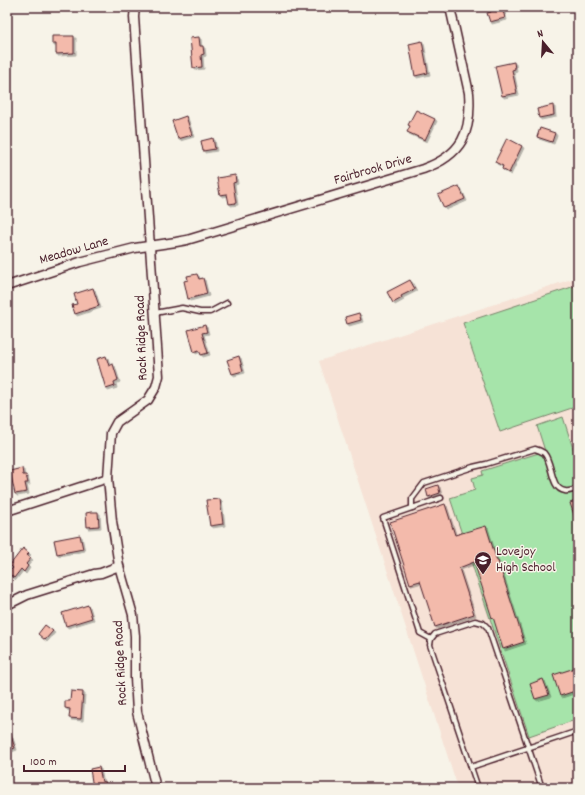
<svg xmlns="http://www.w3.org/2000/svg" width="585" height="795" font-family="Dekko,sans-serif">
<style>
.built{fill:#f6e2d6}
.green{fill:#a6e4aa;stroke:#78826a}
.building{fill:#f3baab;stroke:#4a1f2b;filter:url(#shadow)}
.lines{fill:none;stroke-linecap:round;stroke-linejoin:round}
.lane-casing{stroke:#4a1f2b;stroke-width:7}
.street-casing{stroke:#4a1f2b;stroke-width:11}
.lane{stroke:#f7f3e8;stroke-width:4}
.street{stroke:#f7f3e8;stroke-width:8}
.labels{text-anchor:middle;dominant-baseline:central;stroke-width:3;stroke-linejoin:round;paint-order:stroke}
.street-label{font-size:14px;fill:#4a1f2b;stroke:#f7f3e8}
.poi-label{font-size:14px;fill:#4a1f2b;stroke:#f7f3e8;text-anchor:start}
</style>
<defs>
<filter id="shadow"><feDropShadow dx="2" dy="2" stdDeviation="0" flood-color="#0004"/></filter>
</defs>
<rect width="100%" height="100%" fill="#f7f3e8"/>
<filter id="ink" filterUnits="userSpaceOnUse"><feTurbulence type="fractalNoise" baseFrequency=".025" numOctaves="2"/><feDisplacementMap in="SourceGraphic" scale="8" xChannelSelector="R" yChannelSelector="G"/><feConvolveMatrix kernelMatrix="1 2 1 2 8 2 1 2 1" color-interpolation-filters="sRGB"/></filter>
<g filter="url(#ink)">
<path class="built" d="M578 277V788H458L319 361Z"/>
<g class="green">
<path d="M578 285V406L500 432 463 323Z"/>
<path d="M563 417 578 464V719L529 736 450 498 475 490 472 478 483 475 482 471 545 451 537 426Z"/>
</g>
<g class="building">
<path d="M490 7H502L505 18 490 22 487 13 491 12Z"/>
<path d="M52 36H74V53L56 54V44H52Z"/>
<path d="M199 37 200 46H203L204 54 201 55 202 67 193 68 190 38Z"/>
<path d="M422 41 428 73 415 76 409 44Z"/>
<path d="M514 62 515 69 512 70 517 93 502 96 495 66Z"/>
<path d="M553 105 554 115 539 118 537 109Z"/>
<path d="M416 110 435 119 425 140 407 132 410 126 408 125Z"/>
<path d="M186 116 192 135 178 139 172 121Z"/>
<path d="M540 128 555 133 552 142 537 137Z"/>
<path d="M213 138 215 149 203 151 201 141Z"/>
<path d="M507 138 522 146 509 173 502 169 503 166 495 162Z"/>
<path d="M235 175 236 182 233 183 236 203 229 204 227 194 220 195 217 178Z"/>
<path d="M459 186 465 199 444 208 438 195Z"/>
<path d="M197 274 199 279 203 278 207 294 188 299 184 281 188 280 187 276Z"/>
<path d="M410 280 415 289 401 296 402 298 393 303 387 292Z"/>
<path d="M93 288 99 306 75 314 72 305 77 304 74 294Z"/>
<path d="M359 313 361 320 347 324 345 317Z"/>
<path d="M205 325 207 332 202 333 208 353 201 355 199 350 194 352 188 330Z"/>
<path d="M106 356 109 366 113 364 118 380 114 382 115 386 106 389 97 359Z"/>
<path d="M239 356 243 371 232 374 227 360Z"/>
<path d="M22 468 23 475H26L28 483H25L27 492 15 494 10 471Z"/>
<path d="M438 485 440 493 428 497 426 489Z"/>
<path d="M220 499 223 524 210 526 206 500Z"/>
<path d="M578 500V524H577L570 503Z"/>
<path d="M445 504 455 535 486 526 497 561H498L524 642 503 649 493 617 492 618 474 562 459 568 474 614 435 627 420 581 410 584 390 522Z"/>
<path d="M91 512H98L99 526 87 527 86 513Z"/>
<path d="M80 535 83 549 57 554 54 540Z"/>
<path d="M23 548 29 553 27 555 31 558 26 564 28 566 24 572 21 569 14 578 8 573 13 568 10 565Z"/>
<path d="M88 605 92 618 66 626 62 613Z"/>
<path d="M45 625 53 631 45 640 38 634Z"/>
<path d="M578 667V690L560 696 553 675Z"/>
<path d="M543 679 549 695 535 699 530 684Z"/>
<path d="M71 691 83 692 81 719 69 718 70 709 65 708V701H70Z"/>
<path d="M8 727 15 748 7 751V728Z"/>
<path d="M99 767 102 782 105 781 106 787 93 788 90 769Z"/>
</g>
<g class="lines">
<g class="lane-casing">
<g id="lane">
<path d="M155 313 182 308 200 312H210L227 303"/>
<path d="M412 508V499L424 483 473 467 486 464 535 449C539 450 541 451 544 453 553 463 550 489 565 491 569 492 574 489 578 489"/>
<path d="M431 639 420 633 383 518 441 498"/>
<path d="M471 767 578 731"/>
<path d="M478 788 430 645 431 639 435 634 475 621 483 623 488 628 542 788"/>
</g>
</g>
<g class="street-casing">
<g id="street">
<path d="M135 7 134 17 156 333 159 376 156 387 148 400 117 422 111 433 108 478 112 521 119 566 133 615 135 636V678L137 712 156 788"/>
<path d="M7 286 80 262 135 248 176 242 187 240 423 169C462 155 472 133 469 93L450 7"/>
<path d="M7 511 108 478"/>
<path d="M7 605 27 595 94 574 101 573 119 566"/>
</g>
</g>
<use href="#lane" class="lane"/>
<use href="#street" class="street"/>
</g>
</g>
<defs>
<g id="school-pin" transform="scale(0.9)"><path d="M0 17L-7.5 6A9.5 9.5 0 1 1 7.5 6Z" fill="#4a1f2b" stroke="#f7f3e8"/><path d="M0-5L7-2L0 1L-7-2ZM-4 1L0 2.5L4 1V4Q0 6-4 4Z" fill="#fff"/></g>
</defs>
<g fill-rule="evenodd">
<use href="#school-pin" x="483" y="560"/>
</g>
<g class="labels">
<g class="street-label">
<text transform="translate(373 170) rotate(-16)">Fairbrook Drive</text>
<text transform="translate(74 251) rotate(-16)">Meadow Lane</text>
<text transform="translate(142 338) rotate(-92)">Rock Ridge Road</text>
<text transform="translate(121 663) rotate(-93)">Rock Ridge Road</text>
</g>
<g class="poi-label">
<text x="496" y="552">Lovejoy<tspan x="496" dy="16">High School</tspan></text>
</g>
</g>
<rect width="585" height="795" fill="none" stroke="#f7f3e8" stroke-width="24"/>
<rect x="12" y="12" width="561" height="771" fill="none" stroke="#4a1f2b" stroke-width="1.5" filter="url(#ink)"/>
<g transform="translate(543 42) rotate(342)" stroke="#f7f3e8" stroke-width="3" paint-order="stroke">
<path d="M0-3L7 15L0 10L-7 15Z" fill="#4a1f2b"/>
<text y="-6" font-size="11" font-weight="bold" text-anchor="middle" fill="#4a1f2b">N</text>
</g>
<path d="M24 765v6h101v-6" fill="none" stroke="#4a1f2b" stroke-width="2"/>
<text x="30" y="765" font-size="12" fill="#4a1f2b" stroke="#f7f3e8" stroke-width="3" paint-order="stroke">100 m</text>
</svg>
